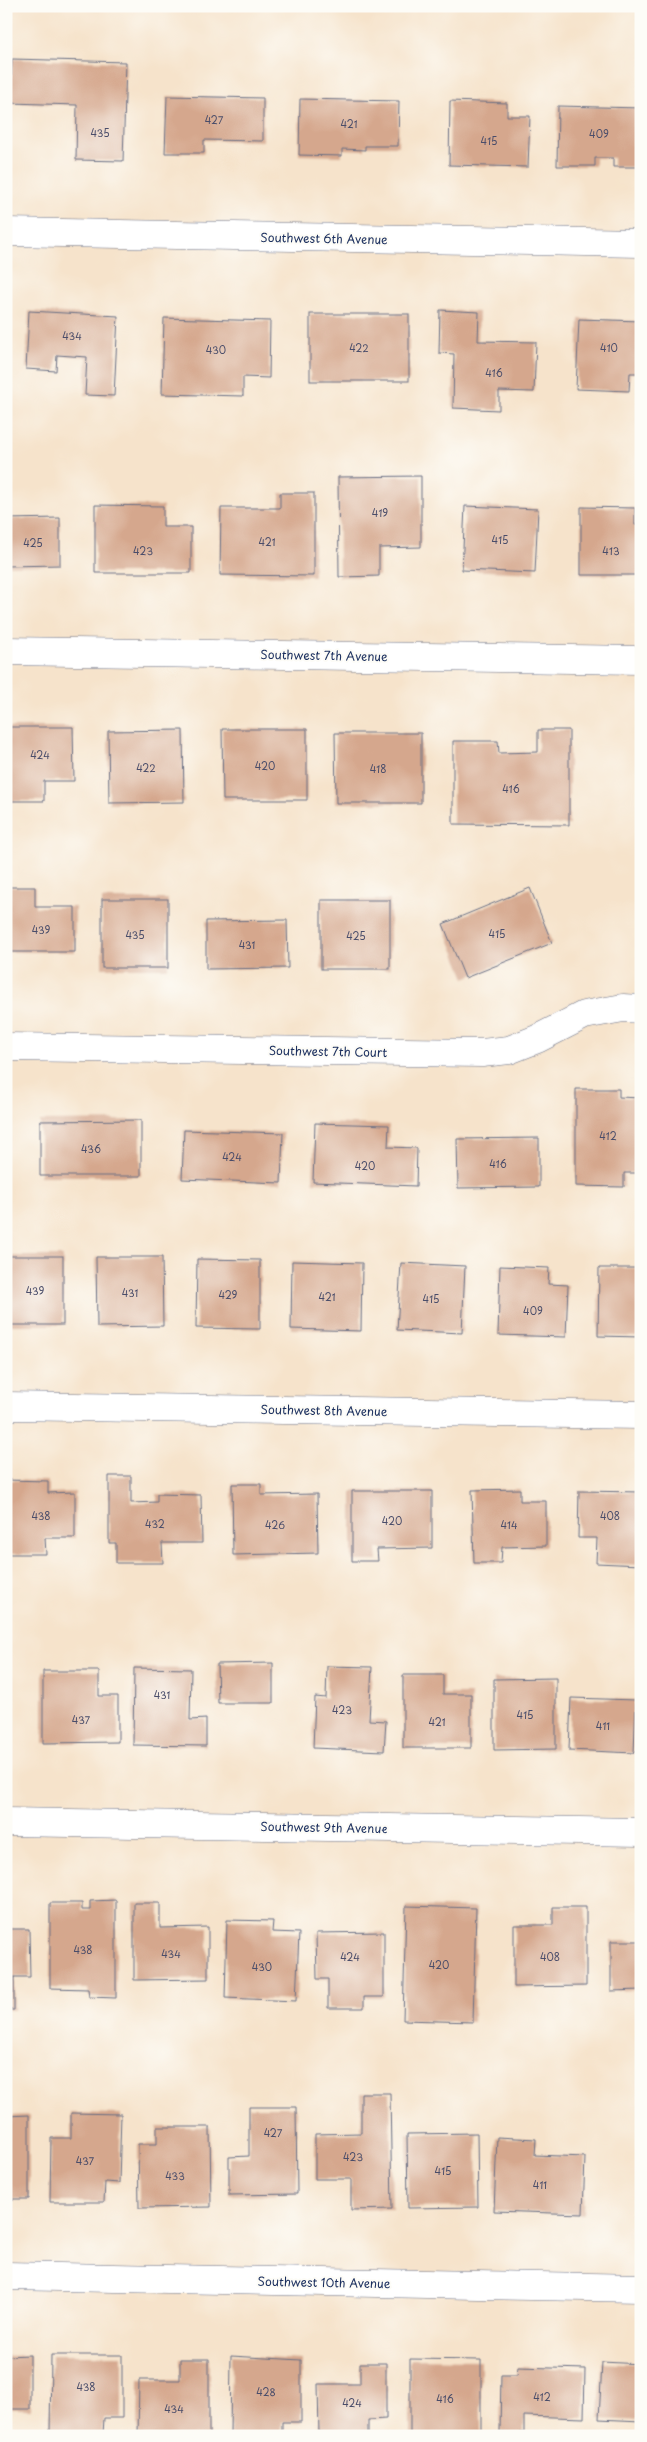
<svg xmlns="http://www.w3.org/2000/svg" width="647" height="2442" font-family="'Playpen Sans',sans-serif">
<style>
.building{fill:#d5a78d}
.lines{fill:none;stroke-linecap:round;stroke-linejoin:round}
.minor-casing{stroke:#686e84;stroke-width:29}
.minor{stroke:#fff;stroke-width:28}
.labels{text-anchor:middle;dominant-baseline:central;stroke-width:4;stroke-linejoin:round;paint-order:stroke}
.number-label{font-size:10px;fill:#4a4d6a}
.street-label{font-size:12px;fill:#1b2f5e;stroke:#fdfcf7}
</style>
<rect width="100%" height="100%" fill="#fdfcf7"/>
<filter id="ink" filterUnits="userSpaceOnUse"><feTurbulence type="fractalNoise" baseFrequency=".02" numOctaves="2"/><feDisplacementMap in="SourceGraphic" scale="10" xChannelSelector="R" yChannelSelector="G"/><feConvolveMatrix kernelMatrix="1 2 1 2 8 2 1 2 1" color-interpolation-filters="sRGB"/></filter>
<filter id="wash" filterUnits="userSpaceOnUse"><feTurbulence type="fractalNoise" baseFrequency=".0096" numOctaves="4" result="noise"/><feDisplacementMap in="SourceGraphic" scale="20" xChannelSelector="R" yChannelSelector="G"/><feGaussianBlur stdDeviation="1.12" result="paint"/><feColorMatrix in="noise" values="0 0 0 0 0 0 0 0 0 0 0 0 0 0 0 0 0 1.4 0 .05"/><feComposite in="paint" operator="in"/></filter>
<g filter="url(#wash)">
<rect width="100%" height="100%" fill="#f6e3cb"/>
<g id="blocks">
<g class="building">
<path d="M12 59 126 62 123 161 76 160 77 105 10 103Z"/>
<path d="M167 96 263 98V141L204 140V153H165Z"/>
<path d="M300 99 399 101 398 146H365V150L342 149V156L299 155Z"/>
<path d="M450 101 507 103V116H530L528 167 449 165Z"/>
<path d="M558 106 641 108V167H613V158H595V166H557Z"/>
<path d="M440 310 479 312 478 341 536 342 534 392 499 391V410L453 408 454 354 439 353Z"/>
<path d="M29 311 118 316 114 396 85 395 87 357 57 355 56 371 26 369Z"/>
<rect x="310" y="314" width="99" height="67"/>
<path d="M164 318 270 321 269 378 243 377V396L162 394Z"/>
<path d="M579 319 641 321V373H630L629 391 576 389Z"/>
<path d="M421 476V547L379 548V576L339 577 338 477Z"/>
<path d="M280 493H314V576L220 575 221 508H280Z"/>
<path d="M95 505 163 506V527H191V573H95Z"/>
<path d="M465 506 538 509 535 573 462 570Z"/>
<path d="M581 507 635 508V525H641V575H581Z"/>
<path d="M60 518V565L6 566V519Z"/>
<path d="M6 727H73L74 781H44V801H6Z"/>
<path d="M222 729H307V800H223Z"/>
<path d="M183 730 184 802 109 803 108 731Z"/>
<path d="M538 730H569V825L453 824V741H498L499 753 538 752Z"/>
<path d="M335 733H421V803H336Z"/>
<path d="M6 887H35V907H75V952H6Z"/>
<path d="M530 888 552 943 465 978 443 924Z"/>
<rect x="102" y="899" width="66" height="69"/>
<rect x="321" y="900" width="69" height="69"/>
<path d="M287 920 288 968 206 969V921Z"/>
<path d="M576 1089H619V1097L641 1098V1173H624V1187L576 1186Z"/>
<path d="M141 1120V1176H40V1121Z"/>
<path d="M315 1123 389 1125 388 1147 417 1148 416 1186 313 1182Z"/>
<path d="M184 1130 283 1133 281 1183 182 1179Z"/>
<path d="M539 1138V1187L458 1188 457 1139Z"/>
<rect x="6" y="1256" width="57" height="69"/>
<path d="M96 1257H162L163 1326 97 1327Z"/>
<path d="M197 1259 260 1260V1329L196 1328Z"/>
<path d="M292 1261 362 1263 361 1331 291 1329Z"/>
<path d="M401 1263 465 1266 462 1333 397 1330Z"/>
<path d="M500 1266 549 1268 548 1284 568 1285 566 1337 498 1335Z"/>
<path d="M599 1268H641V1337L598 1336Z"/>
<path d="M109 1476H131V1503L157 1502V1494L201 1495 202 1543H162L163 1563H116V1543H109Z"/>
<path d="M6 1480 48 1481V1493L75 1492V1538H45L46 1554H6Z"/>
<path d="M232 1484H261V1495L317 1494 318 1553 233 1555Z"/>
<path d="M520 1489V1501H546V1546L502 1547 501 1563H474L472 1490Z"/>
<path d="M352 1491H432V1548L377 1549 378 1561H352Z"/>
<path d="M579 1491 641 1492V1565L596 1563 597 1538H578Z"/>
<path d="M273 1663V1703H218L217 1664Z"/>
<path d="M327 1666 372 1667 369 1720 386 1721 384 1751 313 1748 315 1697 326 1698Z"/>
<path d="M134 1668 191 1669 190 1720 206 1719V1746L133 1745Z"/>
<path d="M43 1671H99V1696H118V1742L43 1743Z"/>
<path d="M403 1675H443V1694H471V1748H403Z"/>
<path d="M556 1678V1749L494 1750V1679Z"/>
<path d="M571 1698 636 1700 634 1753 569 1750Z"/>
<path d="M116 1900V1998L89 1997 88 1989 50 1988V1903H82V1910H90V1901Z"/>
<path d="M134 1903H160V1928L208 1927V1979L134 1980Z"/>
<path d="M406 1906 476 1908 473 2022 403 2020Z"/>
<path d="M553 1907H586V1986L514 1987V1925H553Z"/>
<path d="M227 1920 273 1921 272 1932 299 1933 296 2001 225 1998Z"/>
<path d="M6 1929H29L30 1977H14V2010H6Z"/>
<path d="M384 1932V1997H364V2008H328V1979H317L316 1933Z"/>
<path d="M611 1941H641V1990L611 1991Z"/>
<path d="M361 2093H390L392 2209 351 2210V2179H315V2134L361 2133Z"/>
<path d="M249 2107H296L297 2194 229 2195V2157L249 2156Z"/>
<path d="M71 2113 121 2114 119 2183 105 2182 104 2202H50L51 2138H71Z"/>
<path d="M29 2115V2199H6V2116Z"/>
<path d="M157 2127H210L211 2207 139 2208 138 2144H157Z"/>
<path d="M477 2133 478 2207 408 2208 407 2134Z"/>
<path d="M497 2137 536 2139 535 2155 585 2157 583 2214 494 2211Z"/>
<path d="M30 2355V2409H9V2436H6V2356Z"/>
<path d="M51 2355H122V2418H104L103 2434H50Z"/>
<path d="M231 2356 301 2360V2422H282V2436H230Z"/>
<path d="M180 2359H209V2436H138L139 2380H180Z"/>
<path d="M410 2359 481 2360V2436H410Z"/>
<path d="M602 2362 641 2364V2421L599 2419Z"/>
<path d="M360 2363H386V2419L368 2420V2436H319L318 2384H360Z"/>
<path d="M518 2367 585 2369 584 2418 524 2416V2433L500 2432 501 2375H517Z"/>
</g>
</g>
</g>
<g filter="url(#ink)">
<use href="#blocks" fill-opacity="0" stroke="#686e84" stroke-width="1"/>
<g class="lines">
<g class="minor-casing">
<g id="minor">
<path d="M6 232 641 243"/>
<path d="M6 651 641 660"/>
<path d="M6 1047 482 1053 509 1050 537 1039 584 1015 623 1008 641 1009"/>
<path d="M6 1406 641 1415"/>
<path d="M6 1822 641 1832"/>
<path d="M6 2276 641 2288"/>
</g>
</g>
<use href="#minor" class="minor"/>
</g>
</g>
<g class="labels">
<g class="number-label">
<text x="214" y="119">427</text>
<text x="349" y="123">421</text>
<text x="100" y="132">435</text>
<text x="599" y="133">409</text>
<text x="489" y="140">415</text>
<text x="72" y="335">434</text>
<text x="359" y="347">422</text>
<text x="609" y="347">410</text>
<text x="216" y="349">430</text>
<text x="494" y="372">416</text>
<text x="380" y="512">419</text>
<text x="500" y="539">415</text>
<text x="267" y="541">421</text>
<text x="33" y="542">425</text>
<text x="143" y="550">423</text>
<text x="611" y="550">413</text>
<text x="40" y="754">424</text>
<text x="265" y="765">420</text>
<text x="146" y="767">422</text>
<text x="378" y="768">418</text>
<text x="511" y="788">416</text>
<text x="41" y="929">439</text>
<text x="497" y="933">415</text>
<text x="135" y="934">435</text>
<text x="356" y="935">425</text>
<text x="247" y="944">431</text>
<text x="608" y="1135">412</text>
<text x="91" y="1148">436</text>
<text x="232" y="1156">424</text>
<text x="498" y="1163">416</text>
<text x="365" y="1165">420</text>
<text x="35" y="1290">439</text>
<text x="130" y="1292">431</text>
<text x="228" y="1294">429</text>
<text x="327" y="1296">421</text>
<text x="431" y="1298">415</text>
<text x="533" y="1310">409</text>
<text x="41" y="1515">438</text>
<text x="610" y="1515">408</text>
<text x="392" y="1520">420</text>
<text x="155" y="1523">432</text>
<text x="275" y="1524">426</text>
<text x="509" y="1524">414</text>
<text x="162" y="1694">431</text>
<text x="342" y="1709">423</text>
<text x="525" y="1714">415</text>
<text x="81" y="1719">437</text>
<text x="437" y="1721">421</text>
<text x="603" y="1725">411</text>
<text x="83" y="1949">438</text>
<text x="171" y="1953">434</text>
<text x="350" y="1956">424</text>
<text x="550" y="1956">408</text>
<text x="439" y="1964">420</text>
<text x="262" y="1966">430</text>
<text x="273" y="2132">427</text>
<text x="353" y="2156">423</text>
<text x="85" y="2160">437</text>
<text x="443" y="2170">415</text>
<text x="175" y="2175">433</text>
<text x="540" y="2184">411</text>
<text x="86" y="2386">438</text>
<text x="266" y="2391">428</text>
<text x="542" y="2396">412</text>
<text x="445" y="2398">416</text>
<text x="352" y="2402">424</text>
<text x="174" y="2408">434</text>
</g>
<g class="street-label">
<text transform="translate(324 238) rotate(1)">Southwest 6th Avenue</text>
<text transform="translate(324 655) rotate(1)">Southwest 7th Avenue</text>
<text transform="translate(328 1051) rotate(1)">Southwest 7th Court</text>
<text transform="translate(324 1410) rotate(1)">Southwest 8th Avenue</text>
<text transform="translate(324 1827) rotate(1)">Southwest 9th Avenue</text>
<text transform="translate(324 2282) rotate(1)">Southwest 10th Avenue</text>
</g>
</g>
<rect width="647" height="2442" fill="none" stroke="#fdfcf7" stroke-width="25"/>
</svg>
